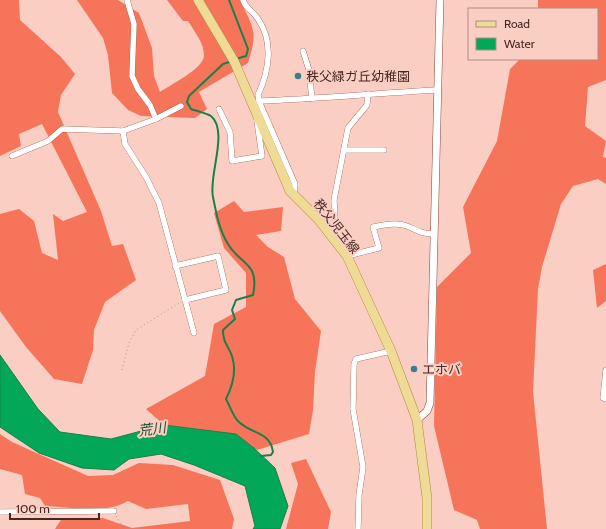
<svg xmlns="http://www.w3.org/2000/svg" width="606" height="529" font-family="Cabin,'Noto Sans JP',sans-serif">
<style>
.forest{fill:#f6745a}
.water{fill:#02a758;stroke:#168148}
.lines{fill:none;stroke-linecap:round;stroke-linejoin:round}
.stream{stroke:#168148;stroke-width:2}
.minor-casing{stroke:#854639;stroke-width:6}
.tertiary-casing{stroke:#854639;stroke-width:8}
.primary-casing{stroke:#ac8c40;stroke-width:10}
.path{stroke:#b79087;stroke-width:1;stroke-dasharray:1 3;stroke-linecap:butt}
.minor{stroke:#fff;stroke-width:5.5}
.tertiary{stroke:#fff;stroke-width:7}
.primary{stroke:#efda96;stroke-width:9}
.poi-dot{fill:#3a7e8c;stroke:#fbcec4;stroke-width:1.5}
.labels{text-anchor:middle;dominant-baseline:central;stroke-width:4;stroke-linejoin:round;paint-order:stroke}
.poi-label{font-size:13px;fill:#452822;stroke:#fbcec4;text-anchor:start}
.street-label{font-size:13px;fill:#452822;stroke:#fbcec4}
.water-label{font-size:14px;font-style:italic;fill:#1d5030;stroke:#fbcec4}
</style>
<rect width="100%" height="100%" fill="#fbcec4"/>
<g class="forest">
<path d="M0 0H19L20 20 61 57 75 74 61 95 58 112 101 211 112 246 123 244 136 280 105 302 94 330 93 350 82 384 54 379 26 347 0 311V214L19 209 34 221 42 253 58 260 53 214 63 221 87 212 42 124 19 134 21 146 0 156Z"/>
<path d="M77 0H118L139 13 152 48 154 76 160 92C170 85 205 68 204 55 204 43 194 31 188 21H183L167 0H240C254 29 258 32 248 63L199 92 207 109 195 118 141 116 128 110 112 93 108 55 103 38Z"/>
<path d="M538 0H606V80L588 87 585 126 606 141 603 157 606 158V184L598 179 573 186 561 204 542 267 538 289 533 392 547 529H480L477 520 454 510 434 426 437 287 471 253 463 207 497 141 510 69 520 59H597V9H538Z"/>
<path d="M234 201 244 212 283 207 281 231 256 235 268 247 284 257 295 299 321 331 315 372 313 410 309 434 257 450 236 434 164 425 146 409 205 376 214 324 246 307V273L224 248 214 213Z"/>
<path d="M606 264V301L597 308 593 270Z"/>
<path d="M0 434 12 442 88 476 113 475 139 463 173 465 220 480 234 519 232 529H55L61 520 103 518 132 528 190 521 188 504 146 509 128 501C103 515 72 507 45 506L40 498 25 494 22 475 0 469Z"/>
<path d="M306 459 331 512 328 529H286L298 484 291 463Z"/>
</g>
<path class="water" d="M0 355 38 409 60 432 111 439 164 425 236 434 254 448 275 468 288 506 280 529H253L255 526 245 486 194 465 161 454 129 459 114 470 82 468 39 453 0 427Z"/>
<g class="lines">
<g class="stream">
<path d="M229 0 248 49 246 56 239 58"/>
<path d="M229 62 223 64 189 96 187 102 191 109C196 111 206 113 211 116 229 131 208 177 213 197 216 212 219 230 228 244 240 265 260 262 253 295L236 300 232 310 235 319 223 330C223 343 228 345 232 356 237 371 232 387 226 399 230 406 233 417 239 422 251 434 270 431 273 452L271 455 261 456"/>
</g>
<g class="minor-casing">
<g id="minor">
<path d="M127 0 134 24 132 76 138 89 150 105 156 119"/>
<path d="M243 0C245 8 254 12 258 19 274 42 269 71 258 95L259 101 295 184 294 195"/>
<path d="M303 51 309 70 312 99"/>
<path d="M259 101C318 99 378 93 438 90"/>
<path d="M181 106 156 119 123 131 125 144 146 177 159 203 194 333"/>
<path d="M219 109 230 132 232 161 262 156 257 121"/>
<path d="M344 150H384"/>
<path d="M12 156 48 141 62 129 123 131"/>
<path d="M336 241 334 200 348 128 367 105 368 94"/>
<path d="M347 256 379 248 373 227C383 225 396 222 407 226 419 231 419 233 433 234"/>
<path d="M175 266 218 256 226 290 185 300"/>
<path d="M606 370 603 398 606 399"/>
<path d="M0 512 114 511"/>
<path d="M358 529 359 495 363 467 353 409 354 364 356 359 391 351"/>
</g>
</g>
<g class="tertiary-casing">
<path id="tertiary" d="M417 420 427 411 430 403 440 0"/>
</g>
<g class="primary-casing">
<path id="primary" d="M198 0 234 61 290 191 318 219 347 256 391 351 417 420 427 498V529"/>
</g>
<g class="path">
<path d="M122 370 129 343 136 330 179 303"/>
<path d="M116 516 124 529"/>
</g>
<use href="#minor" class="minor"/>
<use href="#tertiary" class="tertiary"/>
<use href="#primary" class="primary"/>
</g>
<g class="poi-dot">
<circle cx="298" cy="76" r="4"/>
<circle cx="414" cy="369" r="4"/>
</g>
<g class="labels">
<g class="poi-label">
<text x="306" y="76">秩父緑ガ丘幼稚園</text>
<text x="422" y="369">エホバ</text>
</g>
<g class="street-label">
<text transform="translate(337 226) rotate(52)">秩父児玉線</text>
</g>
<g class="water-label">
<text transform="translate(152 429) rotate(-7)">荒川</text>
</g>
</g>
<rect x="468" y="8" width="130" height="52" fill="#fbcec4" stroke="#b28c83"/>
<rect x="476" y="21" width="20" height="6" fill="#efda96" stroke="#b28c83"/>
<text x="504" y="28" font-size="12" fill="#452822">Road</text>
<rect x="476" y="38" width="20" height="12" fill="#02a758" stroke="#b28c83"/>
<text x="504" y="48" font-size="12" fill="#452822">Water</text>
<path d="M10 513v6h89v-6" fill="none" stroke="#452822" stroke-width="2"/>
<text x="16" y="513" font-size="12" fill="#452822" stroke="#fbcec4" stroke-width="3" paint-order="stroke">100 m</text>
</svg>
